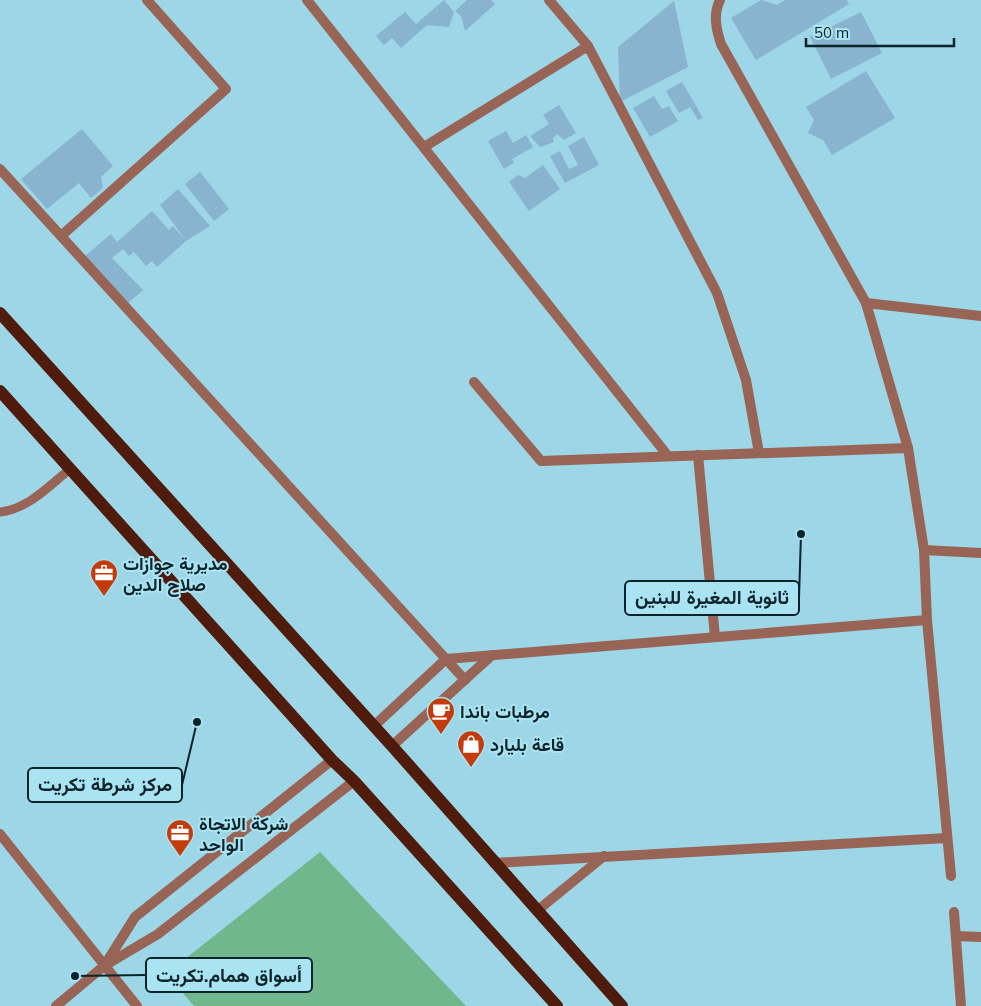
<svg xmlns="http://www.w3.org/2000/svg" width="981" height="1006" font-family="Mulish,Vazirmatn,sans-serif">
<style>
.green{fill:#71b78d}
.building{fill:#88b4d0}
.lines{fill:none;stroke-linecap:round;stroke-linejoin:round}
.lane{stroke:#986455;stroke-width:9}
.street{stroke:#986455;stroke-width:10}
.primary{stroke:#4e1b0c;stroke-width:12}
.labels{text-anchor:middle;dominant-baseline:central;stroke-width:4;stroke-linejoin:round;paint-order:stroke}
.poi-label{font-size:18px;font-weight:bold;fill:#0c2329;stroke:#aae4f3;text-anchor:start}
.leader{fill:none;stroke:#0c2329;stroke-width:2}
.callout-dot{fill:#0c2329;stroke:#aae4f3;stroke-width:2}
.callout{fill:#aae4f3;stroke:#0c2329;stroke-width:2}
.callout-label{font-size:19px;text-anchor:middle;font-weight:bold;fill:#0c2329}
</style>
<rect width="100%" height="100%" fill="#9dd6e6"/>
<path class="green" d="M320 852 466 1006H194L166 974Z"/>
<g class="building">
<path d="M444 0 454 12 449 27 427 25 401 48 392 38 384 45 376 36 405 12 416 24Z"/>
<path d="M467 0H491L495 4 465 31 461 16 455 11Z"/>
<path d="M761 0 777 5 785 0H847L849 4 756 60 731 18Z"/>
<path d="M674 1 688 67 620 102 618 47Z"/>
<path d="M861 12 882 53 831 79 810 37Z"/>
<path d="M866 71 895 118 832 155 823 140 808 133 814 120 806 107Z"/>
<path d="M682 82 703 118 698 120 690 107 679 113 666 91Z"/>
<path d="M654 96 662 109 669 106 678 121 650 137 633 108Z"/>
<path d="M559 105 576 133 564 140 557 134 553 138 554 142 540 147 530 136 549 124 543 115Z"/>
<path d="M82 129 113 166 101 177 103 188 91 198 79 183 47 209 21 179Z"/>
<path d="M506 131 513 143 526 135 533 147 512 159 514 163 504 169 488 141Z"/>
<path d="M584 137 599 165 565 183 550 156 560 151 569 169 578 165 568 146Z"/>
<path d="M543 165 560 189 529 211 509 182 518 175 525 178Z"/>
<path d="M200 172 229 209 214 221 185 184Z"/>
<path d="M178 189 210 226 186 241 160 205Z"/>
<path d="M152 211 169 230 173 226 186 241 157 267 152 261 146 266 134 252 129 256 123 249 112 258 143 290 126 305 85 256 111 234 117 242Z"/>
</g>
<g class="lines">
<path class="lane" d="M0 512C28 509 49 486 70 469"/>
<g class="street">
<path d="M307 0 668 456"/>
<path d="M549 0 588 46 717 293 746 380 759 453"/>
<path d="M720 0C713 14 716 29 721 44L866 303 908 448 924 550 927 620 951 876"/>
<path d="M424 147 588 46"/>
<path d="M0 169 465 680"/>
<path d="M61 236 226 89 147 0"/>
<path d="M866 303 981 316"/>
<path d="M474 382 541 461 908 448"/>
<path d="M698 455 715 637"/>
<path d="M924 550 981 553"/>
<path d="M374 726 446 659 927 620"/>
<path d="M392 746 492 655"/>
<path d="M0 834 137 1006"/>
<path d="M494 863 947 838"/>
<path d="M538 910 604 856"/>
<path d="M954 912 961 1006"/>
<path d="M956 936 981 937"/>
<path d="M106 963 135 917 332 760"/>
<path d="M56 1006 104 966 158 934 354 781"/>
</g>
<g class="primary">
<path d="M0 313 392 746 622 1006"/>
<path d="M0 391 332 760 354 781 557 1006"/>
</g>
</g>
<defs>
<g id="office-pin" transform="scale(1.4375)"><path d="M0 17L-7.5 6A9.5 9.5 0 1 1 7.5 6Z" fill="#c33b0b" stroke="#aae4f3"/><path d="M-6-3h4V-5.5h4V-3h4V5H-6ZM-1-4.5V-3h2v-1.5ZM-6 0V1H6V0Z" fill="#fff"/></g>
<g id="cafe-pin" transform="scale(1.4375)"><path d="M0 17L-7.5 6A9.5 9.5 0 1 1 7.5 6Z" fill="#c33b0b" stroke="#aae4f3"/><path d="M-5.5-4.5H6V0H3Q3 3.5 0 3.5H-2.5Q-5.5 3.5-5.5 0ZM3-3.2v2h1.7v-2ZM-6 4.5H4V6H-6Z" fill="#fff"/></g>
<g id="shop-pin" transform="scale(1.4375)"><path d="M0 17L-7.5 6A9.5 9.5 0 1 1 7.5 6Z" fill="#c33b0b" stroke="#aae4f3"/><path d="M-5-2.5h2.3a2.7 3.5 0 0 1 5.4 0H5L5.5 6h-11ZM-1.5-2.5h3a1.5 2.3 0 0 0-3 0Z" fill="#fff"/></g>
</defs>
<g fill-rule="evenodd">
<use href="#office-pin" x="104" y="573"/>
<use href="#cafe-pin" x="441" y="711"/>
<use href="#shop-pin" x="471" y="744"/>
<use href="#office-pin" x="180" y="833"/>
</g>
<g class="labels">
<g class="poi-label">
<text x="123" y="563">مديرية جوازات<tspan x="123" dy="21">صلاح الدين</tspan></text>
<text x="460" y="711">مرطبات باندا</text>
<text x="490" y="744">قاعة بليارد</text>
<text x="199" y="823">شركة الاتجاة<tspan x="199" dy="21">الواحد</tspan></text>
</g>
</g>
<path class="leader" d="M801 534L799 598M197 722L182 785M75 976L146 975"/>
<g class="callout-dot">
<circle cx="801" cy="534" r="5"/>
<circle cx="197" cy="722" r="5"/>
<circle cx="75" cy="976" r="5"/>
</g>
<g class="callout">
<rect x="625" y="581" width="174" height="34" rx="5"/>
<rect x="28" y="768" width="154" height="34" rx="5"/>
<rect x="146" y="958" width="166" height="34" rx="5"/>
</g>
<g class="callout-label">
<text x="712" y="604">ثانوية المغيرة للبنين</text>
<text x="105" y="791">مركز شرطة تكريت</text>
<text x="229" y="982">أسواق همام.تكريت</text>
</g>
<path d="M806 38v8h148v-8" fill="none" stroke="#0c2329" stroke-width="2.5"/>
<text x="814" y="38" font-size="15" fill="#0c2329" stroke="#aae4f3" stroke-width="4" paint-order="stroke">50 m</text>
</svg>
